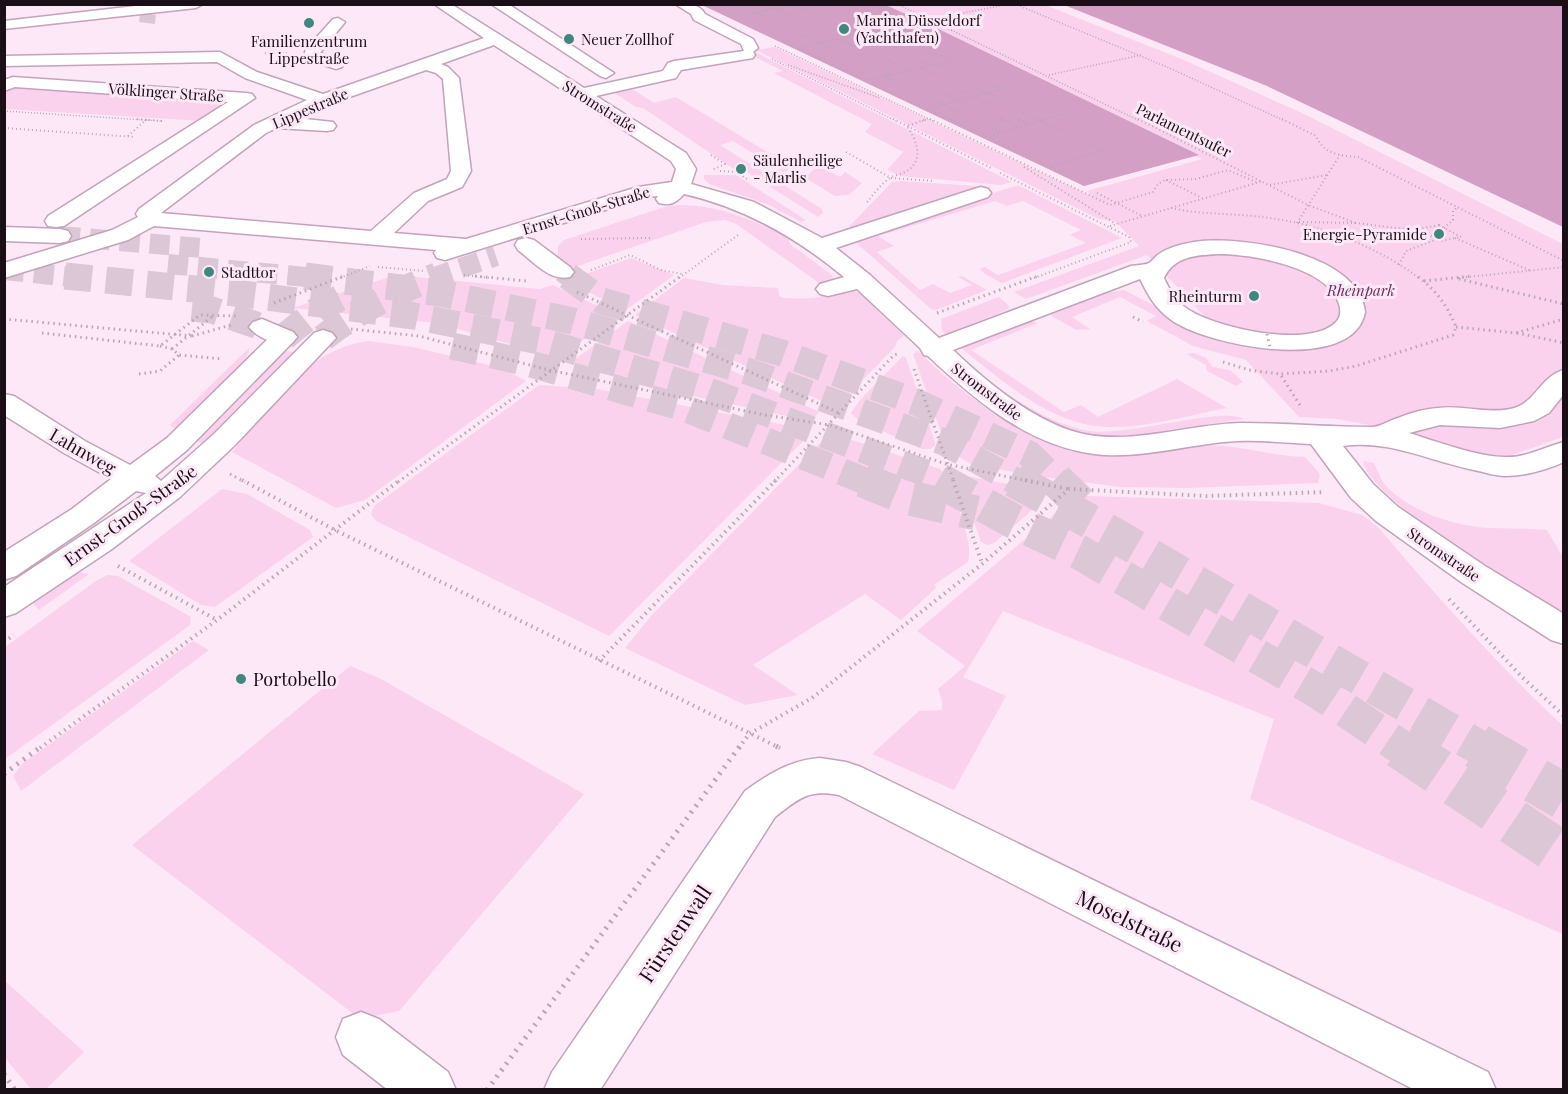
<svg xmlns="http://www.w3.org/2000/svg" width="1568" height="1094" font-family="'Playfair Display',serif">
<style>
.green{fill:#fad2ee}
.water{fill:#d39fc5}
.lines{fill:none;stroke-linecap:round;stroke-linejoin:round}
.minor-tunnel-far2{stroke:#dbc7d5;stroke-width:16;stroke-dasharray:16 8;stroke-linecap:butt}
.minor-tunnel-far1{stroke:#dbc7d5;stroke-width:20;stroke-dasharray:20 10;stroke-linecap:butt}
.minor-tunnel{stroke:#dbc7d5;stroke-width:27;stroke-dasharray:27 14;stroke-linecap:butt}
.highway-tunnel-far3{stroke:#dbc7d5;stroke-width:20;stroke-dasharray:20 10;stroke-linecap:butt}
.highway-tunnel-far2{stroke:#dbc7d5;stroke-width:27;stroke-dasharray:27 14;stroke-linecap:butt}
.highway-tunnel-far1{stroke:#dbc7d5;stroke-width:35;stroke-dasharray:35 17;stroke-linecap:butt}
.highway-tunnel{stroke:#dbc7d5;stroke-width:46;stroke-dasharray:46 22;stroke-linecap:butt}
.minor-casing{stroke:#c3a3ba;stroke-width:3}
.highway-casing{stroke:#c3a3ba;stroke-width:3}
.path-far4{stroke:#b9a6b3;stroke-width:1.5;stroke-dasharray:1 2;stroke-linecap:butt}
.path-far3{stroke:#b9a6b3;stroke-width:2;stroke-dasharray:1 3;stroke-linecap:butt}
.path-far2{stroke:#b9a6b3;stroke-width:3;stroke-dasharray:1.5 4;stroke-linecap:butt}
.path-far1{stroke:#b9a6b3;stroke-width:4;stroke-dasharray:1.5 4.5;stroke-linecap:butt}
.path{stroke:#b9a6b3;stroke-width:5;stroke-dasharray:2 6;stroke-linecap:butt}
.minor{fill:#fff;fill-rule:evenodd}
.highway{fill:#fff;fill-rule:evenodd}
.path-bridge{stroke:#b9a6b3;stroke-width:3;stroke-dasharray:1.5 4;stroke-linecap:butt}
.poi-dot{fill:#40877f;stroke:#fde8f7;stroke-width:2}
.labels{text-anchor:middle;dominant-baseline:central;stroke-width:6;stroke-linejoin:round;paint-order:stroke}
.far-poi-label{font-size:15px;fill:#1a0e17;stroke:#fde8f7;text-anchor:start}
.far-street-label{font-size:15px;fill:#1a0e17;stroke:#fde8f7}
.far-park-label{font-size:15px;font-style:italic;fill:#692b5c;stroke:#fde8f7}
.street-label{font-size:18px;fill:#1a0e17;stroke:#fde8f7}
.poi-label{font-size:18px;fill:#1a0e17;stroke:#fde8f7;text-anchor:start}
.near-street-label{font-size:21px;fill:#1a0e17;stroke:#fde8f7}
</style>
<rect width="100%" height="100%" fill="#fde8f7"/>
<g class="green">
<path d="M879 5H1045L1184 60 1302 113 1563 244V437L1509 456 1479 455 1369 425 1336 419 1299 417 1246 360 1193 346 1147 321 1156 316 1120 297 1072 317 1090 329 1076 330 1050 315 1105 293 1124 290 1182 320 1224 337 1147 255 1026 299 1014 292 1139 246 1115 221 1099 219 756 50 774 47 1091 196 1087 191 1202 159Z"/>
<path d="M753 51 1012 182 1001 185 901 176 887 170 903 152 865 132 872 124 774 73 783 71 745 52Z"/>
<path d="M17 86 234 101 202 121 5 109V92Z"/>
<path d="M629 87 654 103 676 97 794 168 783 172 733 141 720 145 822 209 823 213 818 217 742 169H734L643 108 636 107 611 91Z"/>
<path d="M818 165 840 177 845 172 862 183 849 195 835 196 805 178Z"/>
<path d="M704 175H736L806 220 801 222 767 204 709 184 704 179Z"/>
<path d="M901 181 991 187 989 190 844 232 892 182Z"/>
<path d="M1018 185 1122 238 1002 283 985 274 980 269 985 267 998 275 1086 243 1070 235 1081 230 1023 201 1007 206 995 201 878 236 894 246 877 252 920 290 933 284 950 293 972 285 958 277 962 276 987 290 936 310 931 309 852 239Z"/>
<path d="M677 205C718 204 752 220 788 237L790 244 832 275 833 279 822 285 736 224 725 220 706 222 575 267H570L558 258V246L564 240 664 207Z"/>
<path d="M631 258 674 275 626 310 565 281Z"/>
<path d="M396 275 540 289 553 285 617 315 559 358 436 323 292 308Z"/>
<path d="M684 278 723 285 778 288 779 296 784 298C794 298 804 299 814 298 831 295 845 286 862 294L904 336 897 341 895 347 842 401 832 406 635 315Z"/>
<path d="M999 297 1008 305 1009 309 946 334 942 331 941 319Z"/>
<path d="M628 321 819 412 811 421 635 384 571 362Z"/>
<path d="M1030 321 1038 323 971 350 1064 412 1081 405 1098 417 1177 379 1227 408C1189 415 1148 428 1109 427 1052 426 1004 382 961 348Z"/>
<path d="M369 341 413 347 502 368 526 381 365 500 336 508 232 452C270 408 306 348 369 341Z"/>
<path d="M250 347 247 357 176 429 170 425Z"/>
<path d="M285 351 294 352 203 444 196 441Z"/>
<path d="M918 351C973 405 1045 456 1124 455 1153 455 1181 444 1210 445 1242 446 1273 456 1305 457L1320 474 1318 483 1186 488 1121 487 1035 476 971 464 951 452 943 438 913 354Z"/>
<path d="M1194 353 1206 358 1212 367 1230 370 1243 382 1236 386 1207 371 1206 365 1186 354Z"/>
<path d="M956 354C995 386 1039 422 1090 431 1127 437 1222 406 1244 419 1209 423 1175 432 1140 436 1089 443 1041 424 999 394 984 383 970 367 956 354Z"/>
<path d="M903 356 906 358 935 442V446L930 449H922L858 420 851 413 860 400Z"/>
<path d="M539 385 597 389 801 428 808 431 809 435 609 636 376 521 371 514 374 506Z"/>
<path d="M846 438 940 469 947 477C954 499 974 540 968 562L935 584 936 588 901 620 865 594 753 665 798 695 745 705 625 648 651 616 819 444Z"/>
<path d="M1363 461 1374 463C1378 472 1381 481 1388 488 1412 512 1457 527 1491 528 1510 529 1528 528 1547 530L1563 557V621C1527 596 1369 499 1363 461Z"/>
<path d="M971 477 1039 490 1044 500 994 543 987 545 981 542 960 482 963 478Z"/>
<path d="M222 489 247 494 310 530 313 537 215 607 201 605 129 561Z"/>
<path d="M1086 496 1319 503 1362 515 1379 528C1438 598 1497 664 1563 726V934L1250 799 1274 719 1003 611 963 677 1006 696 954 790 872 754 919 711 942 710V701L938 689 965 666 917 631 1071 500Z"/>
<path d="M74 571 89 574 39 610 31 601Z"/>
<path d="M108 575 118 576 191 617 190 625 5 759V647L96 581Z"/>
<path d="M193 641 209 650 21 791 13 776 22 764Z"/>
<path d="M350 666 379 678 584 794 399 1011 360 1019 132 845Z"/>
<path d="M5 981 84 1052 46 1089H31L5 1058Z"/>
</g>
<g class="water">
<path d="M702 5H886L916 19V21L924 22 1199 155 1084 186Z"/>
<path d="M1064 5H1563V227L1267 86Z"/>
</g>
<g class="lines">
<path class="minor-tunnel-far2" d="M147 23 148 14"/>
<path class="minor-tunnel-far1" d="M432 278 496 256"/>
<g class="minor-tunnel">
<path d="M284 337 320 308 366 285"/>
<path d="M323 338C358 311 395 291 437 276"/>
</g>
<g class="highway-tunnel-far3">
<path d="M60 236 202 248"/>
<path d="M168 264 317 278"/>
<path d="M4 270 80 278"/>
<path d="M562 272 570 278"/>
</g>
<g class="highway-tunnel-far2">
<path d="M65 276 235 293 414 316 544 342 706 390 928 474 942 482"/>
<path d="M305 276 441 293 573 321 747 371 944 442 1017 482"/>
<path d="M568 276 602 301 782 353 916 402 1029 454 1058 482"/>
<path d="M192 308 212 310 262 327"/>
<path d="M452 346 524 362 687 409 867 482"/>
</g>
<g class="highway-tunnel-far1">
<path d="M863 480 905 497 976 513"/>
<path d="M939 480 1013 521 1079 552 1319 692 1402 748"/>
<path d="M1014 480 1111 533 1480 748"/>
<path d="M1056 480 1080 503"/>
</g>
<g class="highway-tunnel">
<path d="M1400 746 1564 856"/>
<path d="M1477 746 1564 797"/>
</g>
<g class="minor-casing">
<g id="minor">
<path d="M153 4H203L196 8 4 29V21Z"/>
<path d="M434 4H451L584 88 663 71 668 63 674 61 744 51 741 44 694 20 691 14 675 4C687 4 699 3 705 14L753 39 758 48 753 52 755 55 753 58 681 70 676 78 596 96 686 153 696 169 691 184 754 202 822 238 974 189 981 187 988 189 991 193 988 197 836 248 870 275 939 338 1131 266C1136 265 1145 265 1149 263 1153 261 1155 256 1159 254 1169 247 1182 244 1194 242 1240 235 1360 253 1365 312 1354 375 1205 346 1170 319 1155 308 1148 295 1140 279L953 350C987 382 1025 414 1069 430 1124 449 1185 424 1241 423 1285 423 1329 427 1372 427 1380 427 1390 420 1398 418 1410 413 1424 409 1438 408 1462 405 1486 414 1510 409 1535 405 1540 376 1564 370V394L1549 413 1534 421 1500 428 1440 425 1409 433C1435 441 1478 457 1505 457 1526 458 1544 447 1564 442V462C1546 470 1525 476 1505 476 1495 476 1484 472 1474 470 1430 461 1387 439 1343 446L1373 484 1398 507 1485 566 1564 614V644L1551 640 1461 582 1376 521 1351 498 1311 444C1287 443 1262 440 1238 441 1192 443 1140 460 1094 454 1027 445 975 400 928 356L924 355 920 348 857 289 828 296 820 294 816 289 820 284 844 277C797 238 745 208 684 194 676 203 670 206 659 203L656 199 658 196 647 197 445 260 437 258 434 253 436 250 154 226 128 240 4 278V263L112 230 138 217 136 214 139 209 254 125 307 100 245 78 217 62 4 66V56L220 52 257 72 323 94 484 38ZM494 45 671 161 676 169 672 182 638 187 466 239 394 233 428 201 462 187 471 171 459 78 448 67 441 64ZM426 70 436 73 443 79 451 171 447 179 414 193 371 231 161 213 266 133 277 128 327 131 333 130 336 126 333 122 296 118 313 110ZM1219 254C1252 254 1328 267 1339 304 1341 310 1341 316 1337 321 1312 350 1217 328 1189 310 1176 302 1170 291 1164 278 1174 256 1197 255 1219 254Z"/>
<path d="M491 4H508L614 73 606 78 600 76Z"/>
<path d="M338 18 345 22 320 53 342 61 344 64 342 67 336 69 306 59 304 56 306 49 333 19Z"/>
<path d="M13 77 246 93 252 94 255 98 64 226 56 227 48 226 45 221 48 216 228 102 15 87 4 91V80Z"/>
<path d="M284 329 293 332 297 337 293 342 187 450 155 476 161 481 215 433 314 333 323 330 332 333 336 338 235 445 180 497 112 549 16 613 4 617V587L146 493 136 491 94 523 16 576 4 580V552L72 509 111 479 64 453 4 415V394L14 396 85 441 130 465 167 438 275 332Z"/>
<path d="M820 758 846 762 861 767 1488 1072 1496 1090H1415L839 795C808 789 798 799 775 817L600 1090H544L552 1072 745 791C768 774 791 760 820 758Z"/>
<path d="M361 1012 379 1019 448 1072 456 1090H388L343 1055 336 1037 343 1019Z"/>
</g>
</g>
<g class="highway-casing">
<g id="highway">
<path d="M4 227 60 229 68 231 71 236 68 241 60 243 4 241Z"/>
<path d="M526 238 534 240 570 267 574 272 570 277C550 282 533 261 518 250L515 245 518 240Z"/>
<path d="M262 319 293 332 297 337 293 342C279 346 258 339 249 327L253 322Z"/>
</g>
</g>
<g class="path-far4">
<path d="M762 4 790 16"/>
<path d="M820 4 829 9"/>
<path d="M897 4 1140 121"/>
<path d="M1015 4 1167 67 1285 121"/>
<path d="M741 6 772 20"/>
<path d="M795 6 810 12"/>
<path d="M746 15 799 4"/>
<path d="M931 19 1010 4"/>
<path d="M879 21 906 31"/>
<path d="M874 31 893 38"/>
<path d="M802 35 836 51"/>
<path d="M856 35 875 43"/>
<path d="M775 37 953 121"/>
<path d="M837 39 856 47"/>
<path d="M775 46 933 121"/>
<path d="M797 48 892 26"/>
<path d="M930 51 950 60"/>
<path d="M265 53H288"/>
<path d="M909 56 930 65"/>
<path d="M772 59 896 121"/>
<path d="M889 61 910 70"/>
<path d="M938 64 950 70"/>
<path d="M788 65 880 98"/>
<path d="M869 65 890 75"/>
<path d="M921 68 934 75"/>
<path d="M903 73 916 79"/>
<path d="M1049 75 1141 55"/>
<path d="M886 77 899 83"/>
<path d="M867 80 951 61"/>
<path d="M986 82 1002 89"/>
<path d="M972 86 1004 100"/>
<path d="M957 89 990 104"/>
<path d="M942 93 974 108"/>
<path d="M927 97 958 112"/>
<path d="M927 109 1005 88"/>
<path d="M4 111 161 121"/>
<path d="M1023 113 1041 121"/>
<path d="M1012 116 1024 121"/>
<path d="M1000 119 1004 121"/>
<path d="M145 121 147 119"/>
<path d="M922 121 928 119"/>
<path d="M1040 121 1073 111"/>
</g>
<g class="path-far3">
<path d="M137 119 162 121"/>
<path d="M893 119 991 168"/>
<path d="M930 119 1110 205 1153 192 1158 184 1165 180 1196 179 1228 170 1256 182"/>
<path d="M950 119 1068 175"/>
<path d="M1001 119 1018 127"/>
<path d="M1020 119 1031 124"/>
<path d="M1037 119 1041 121"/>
<path d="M1138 119 1308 205 1356 223"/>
<path d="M1282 119 1316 136C1323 154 1341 156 1358 157L1564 261"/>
<path d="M1040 121 1105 150"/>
<path d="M985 124 1002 132"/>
<path d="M4 128 135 137"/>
<path d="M128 136 147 119"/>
<path d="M986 137 1045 119"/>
<path d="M846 152 891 178 934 181"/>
<path d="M711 155 725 164 712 170"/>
<path d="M1052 166 1131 142"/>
<path d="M1024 167 1116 224"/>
<path d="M720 171 736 172 747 179"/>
<path d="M1000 173 1129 237 1131 242 1034 278"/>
<path d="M1166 180 1202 198"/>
<path d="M1270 185 1327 175"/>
<path d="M1097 193 1142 216"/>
<path d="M867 202C874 194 881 184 890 178 894 175 899 175 903 173 925 163 918 142 907 126L927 119"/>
<path d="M1171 208C1201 215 1232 213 1262 217 1316 223 1375 245 1419 278"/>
<path d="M1299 222 1356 223 1421 231"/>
<path d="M1297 223 1340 155"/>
<path d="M1439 225 1461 237 1440 241 1418 229Z"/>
<path d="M1110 226 1263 181"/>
<path d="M1444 228 1453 220V211L1458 207"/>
<path d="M1455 238 1531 271"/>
<path d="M581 239 649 238 652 240"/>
<path d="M1399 265 1406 251 1435 240"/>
<path d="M378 267 424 271"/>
<path d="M591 270 630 255 661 270 682 274"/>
<path d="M464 275 490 278"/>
<path d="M340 278 370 266"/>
<path d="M679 278 738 235"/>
<path d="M1458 278 1564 267"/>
</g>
<g class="path-far2">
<path d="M475 276 526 281"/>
<path d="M1459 279 1564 304"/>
<path d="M1424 281 1473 276"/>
<path d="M577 292 841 414"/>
<path d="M274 303 344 276"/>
<path d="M937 313 1038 276"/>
<path d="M1133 317 1143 322"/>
<path d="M1456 327 1516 333 1564 319"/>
<path d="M351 329 419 336 549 370 765 415 830 425 946 464 1033 482"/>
<path d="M42 333 160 346 200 315 236 316"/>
<path d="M1517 333 1564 343"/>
<path d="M192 336 231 325"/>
<path d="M160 346 172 349 179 355 222 359"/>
<path d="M172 349 213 316"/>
<path d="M1223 362 1249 370 1280 374"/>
<path d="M914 369 954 482"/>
<path d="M139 374 160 371 179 355"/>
<path d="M1300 405 1280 374 1329 371 1356 366 1453 335 1456 327C1447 305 1436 290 1417 276"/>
<path d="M230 474 245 482"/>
<path d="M398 482 681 276"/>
<path d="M774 482 894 355 900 353"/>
</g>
<g class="path-far1">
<path d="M242 480 335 530 780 748"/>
<path d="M953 480 982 563"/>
<path d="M1025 480 1068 489"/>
<path d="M118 566 217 620"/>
<path d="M1449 599 1522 677 1564 716"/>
<path d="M4 642 14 635"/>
<path d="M599 661 776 480"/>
<path d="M40 748 217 620 400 480"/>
<path d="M739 748 749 734 812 698 982 564 1069 489 1206 496 1325 492"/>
</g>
<g class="path">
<path d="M776 746 782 749"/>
<path d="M4 774 42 746"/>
<path d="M4 1074 15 1090"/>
<path d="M487 1090 740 746"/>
</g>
<use href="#minor" class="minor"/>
<use href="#highway" class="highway"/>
<g class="path-bridge">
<path d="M4 319 192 336"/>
<path d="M1267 334 1270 347"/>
</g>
</g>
<g class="poi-dot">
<circle cx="309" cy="23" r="6"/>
<circle cx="844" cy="29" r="6"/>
<circle cx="569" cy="39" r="6"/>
<circle cx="741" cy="169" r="6"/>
<circle cx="1439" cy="234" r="6"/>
<circle cx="209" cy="272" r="6"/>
<circle cx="1254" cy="296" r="6"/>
<circle cx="241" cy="679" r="6"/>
</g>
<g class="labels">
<g class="far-poi-label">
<text x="856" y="20">Marina Düsseldorf<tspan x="856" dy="17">(Yachthafen)</tspan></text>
<text x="581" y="39">Neuer Zollhof</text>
<text x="309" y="41" text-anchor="middle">Familienzentrum<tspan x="309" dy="17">Lippestraße</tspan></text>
<text x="753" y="160">Säulenheilige<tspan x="753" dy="17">- Marlis</tspan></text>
<text x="1427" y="234" text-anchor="end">Energie-Pyramide</text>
<text x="221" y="272">Stadttor</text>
<text x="1242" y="296" text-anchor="end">Rheinturm</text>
</g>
<g class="far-street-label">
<text transform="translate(166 92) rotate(4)">Völklinger Straße</text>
<text transform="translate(600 106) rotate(32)">Stromstraße</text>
<text transform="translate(310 108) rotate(-23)">Lippestraße</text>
<text transform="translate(1184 130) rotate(26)">Parlamentsufer</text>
<text transform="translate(586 210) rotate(-17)">Ernst-Gnoß-Straße</text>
<text transform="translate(987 391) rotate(37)">Stromstraße</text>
<text transform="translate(1444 554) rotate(34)">Stromstraße</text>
</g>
<g class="far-park-label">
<text x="1361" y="290">Rheinpark</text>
</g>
<g class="street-label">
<text transform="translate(83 451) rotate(30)">Lahnweg</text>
<text transform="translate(130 515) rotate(-36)">Ernst-Gnoß-Straße</text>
</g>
<g class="poi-label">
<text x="253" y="679">Portobello</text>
</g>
<g class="near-street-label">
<text transform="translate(1130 920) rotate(26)">Moselstraße</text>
<text transform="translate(674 933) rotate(-56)">Fürstenwall</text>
</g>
</g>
<rect width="1568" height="1094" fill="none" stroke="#1a0e17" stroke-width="12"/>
</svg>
